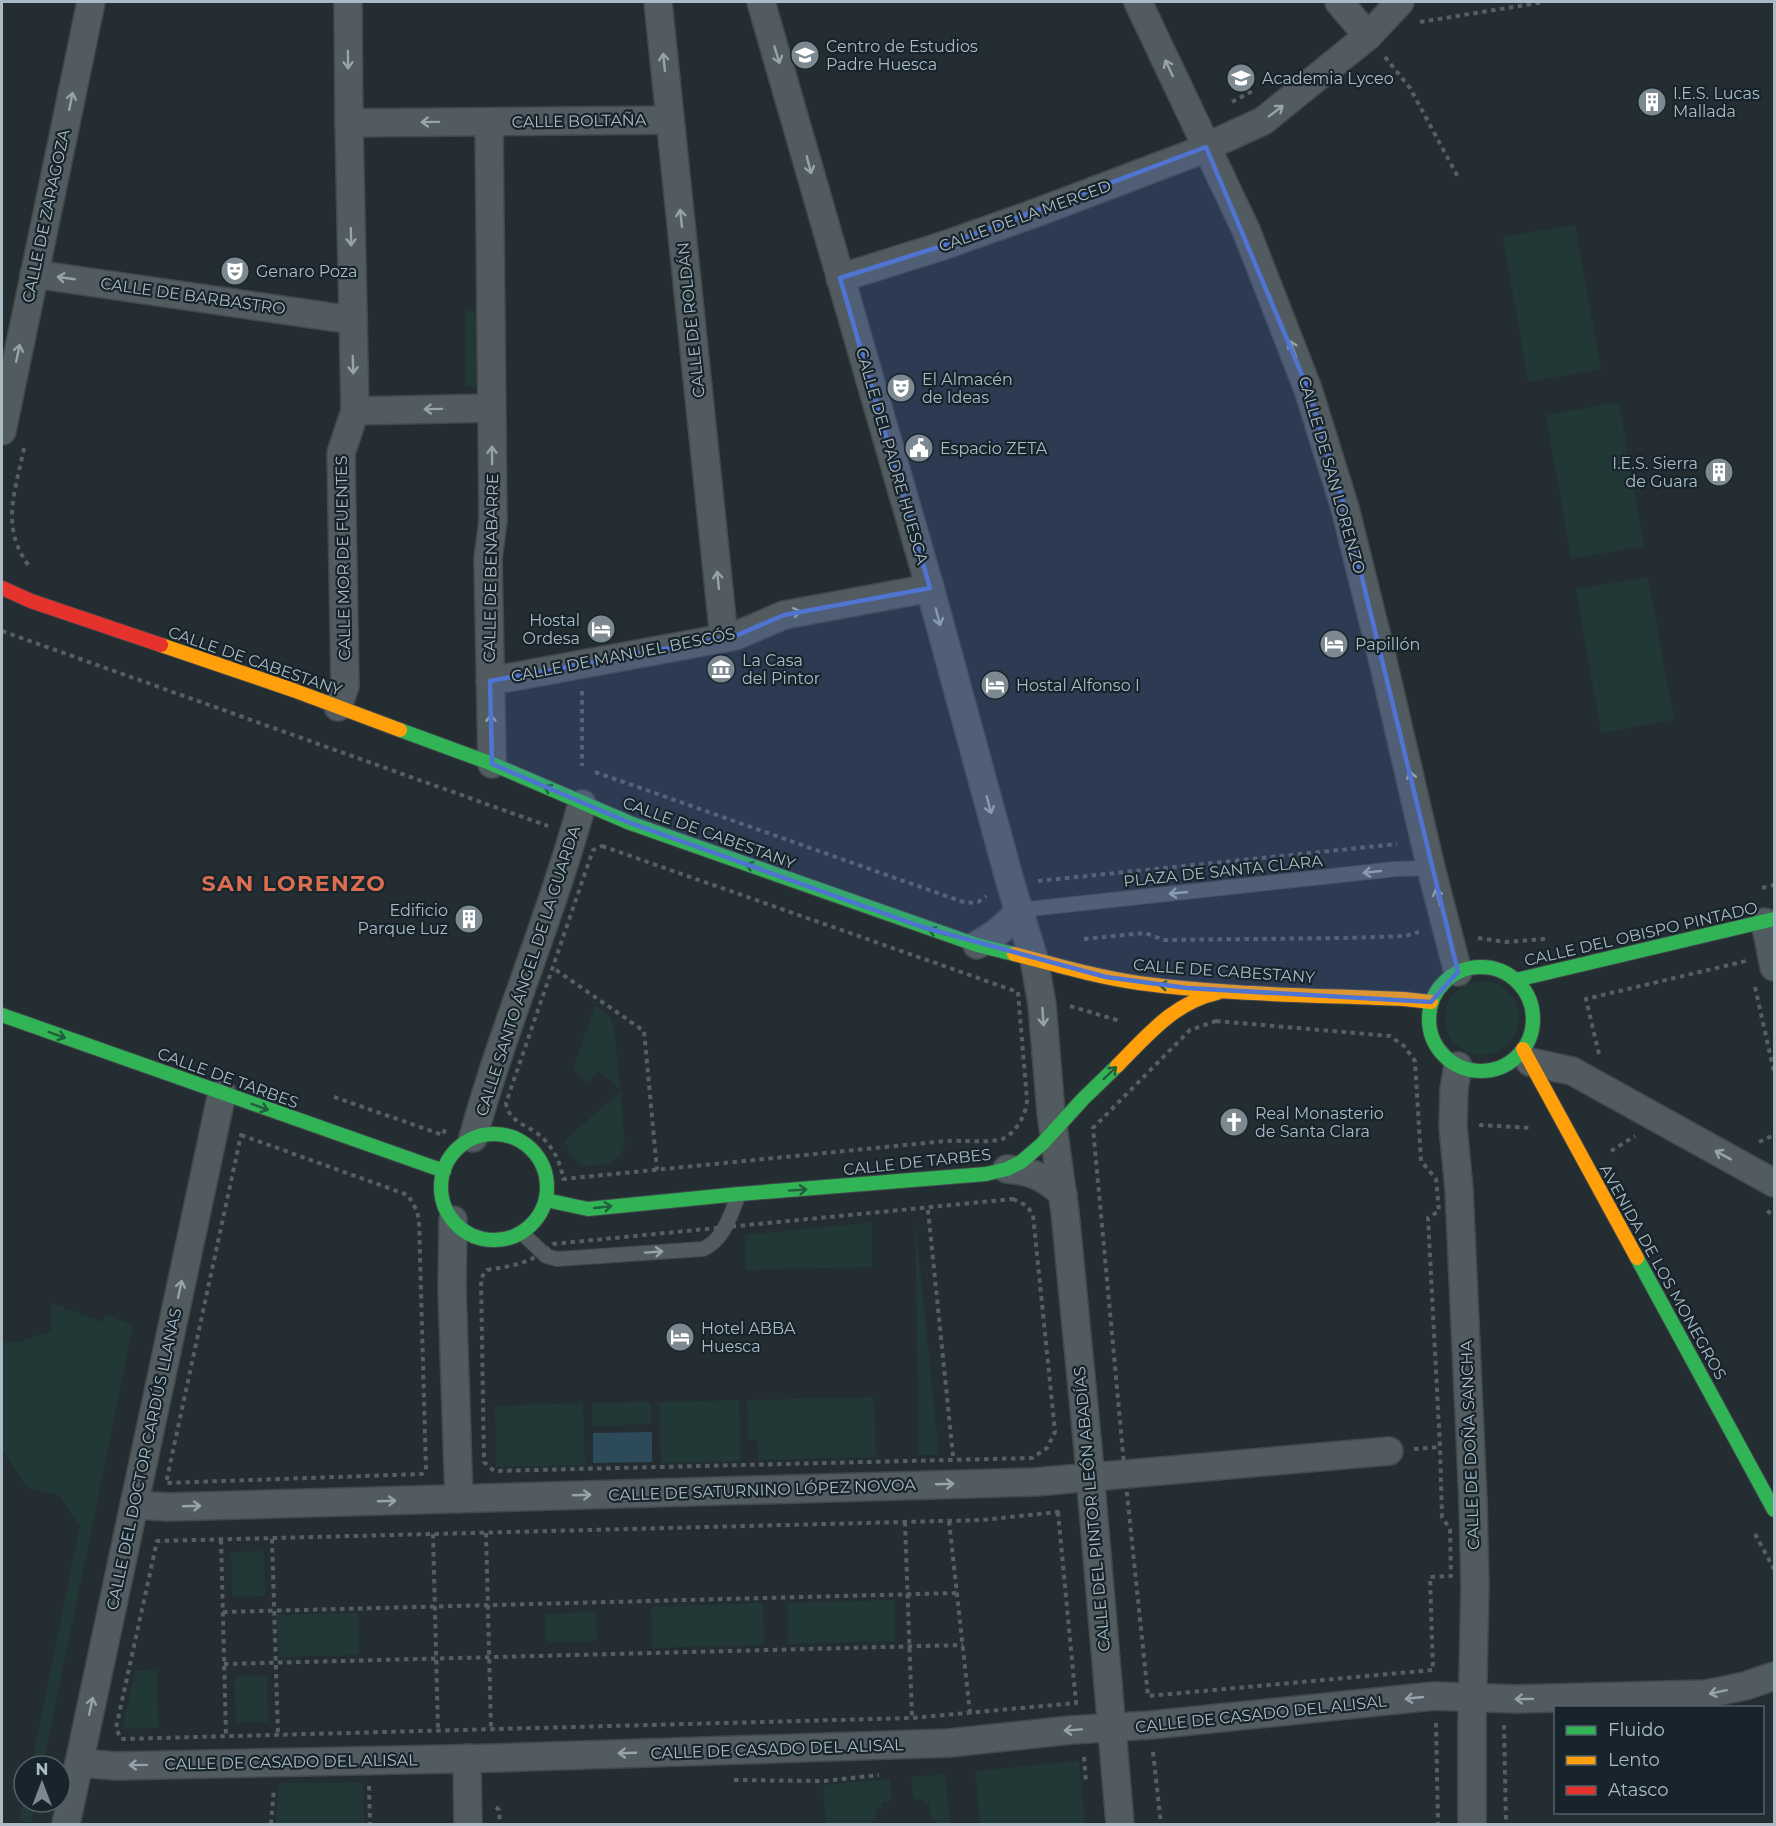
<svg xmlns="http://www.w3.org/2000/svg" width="1776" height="1826" font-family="Montserrat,sans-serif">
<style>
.green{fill:#213836}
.water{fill:#2c4a5a}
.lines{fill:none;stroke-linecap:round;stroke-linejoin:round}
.lane-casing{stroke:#42484c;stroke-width:16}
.street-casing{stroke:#42484c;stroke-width:30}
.fast-casing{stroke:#42484c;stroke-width:16}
.slow-casing{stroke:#42484c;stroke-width:16}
.jam-casing{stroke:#42484c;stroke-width:16}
.path{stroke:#566064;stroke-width:4;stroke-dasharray:4.5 4.5;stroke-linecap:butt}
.lane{stroke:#525b60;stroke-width:14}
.street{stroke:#525b60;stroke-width:27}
.fast{stroke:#30b455;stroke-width:14}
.slow{stroke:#ff9f0a;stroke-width:14}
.jam{stroke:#e5322d;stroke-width:14}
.oneway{stroke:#95a3ac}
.oneway2{stroke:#215e3c}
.marked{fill:#4f74d1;fill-opacity:0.2;stroke:#4f74d1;stroke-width:4.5;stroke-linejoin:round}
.labels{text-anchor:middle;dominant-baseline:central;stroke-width:4.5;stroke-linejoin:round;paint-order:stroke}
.poi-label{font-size:16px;fill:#abbbc5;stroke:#17242c;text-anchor:start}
.street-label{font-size:16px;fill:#abbbc5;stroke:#17242c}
.district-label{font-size:22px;font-weight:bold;letter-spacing:1.5px;fill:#db6d50;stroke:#17242c}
</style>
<rect width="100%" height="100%" fill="#242d31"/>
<g class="green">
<path d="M1575 225 1601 369 1528 382 1503 237Z"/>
<rect x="465" y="311" width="17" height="75"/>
<path d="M1619 402 1644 546 1571 559 1546 415Z"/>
<path d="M1648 577 1674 720 1601 733 1576 589Z"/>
<circle cx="1482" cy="1018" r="37"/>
<path d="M595 1005 610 1017 614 1027 625 1142C623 1157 614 1163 600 1165 593 1165 587 1167 581 1164 573 1159 568 1149 564 1141L621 1091 599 1071 587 1083 573 1069Z"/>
<path d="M915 1219 939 1455H919Z"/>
<path d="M872 1222V1267L745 1270V1235Z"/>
<path d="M51 1303 103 1322 106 1315 133 1326 43 1766H31L80 1526 59 1495 27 1488 2 1449V1342L15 1343 51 1331Z"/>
<path d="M874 1397 876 1457 758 1460 757 1439H748L747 1400Z"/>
<path d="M739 1400 741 1461 661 1463 659 1402Z"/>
<path d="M651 1402V1424L592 1426V1403Z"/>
<path d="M583 1403 585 1465 496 1467 495 1406Z"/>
<path d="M264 1551 265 1596 232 1597 231 1552Z"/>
<path d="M894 1600 895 1641 788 1644 787 1603Z"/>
<path d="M763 1603 764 1645 652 1648 651 1607Z"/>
<path d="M596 1612 597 1641 546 1643 545 1614Z"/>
<path d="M358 1613 359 1655 279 1657 277 1615Z"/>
<path d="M157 1670 158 1728 122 1729 135 1671Z"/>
<path d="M267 1676 268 1722H236L234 1677Z"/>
<path d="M1079 1761 1085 1824H980L975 1771Z"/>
<path d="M945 1774 950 1824H936L935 1819H931L929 1803 924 1804 923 1799H913L911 1777Z"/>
<path d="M890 1779 892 1801 882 1802V1809H876V1818H871L872 1824H826L823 1785Z"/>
<path d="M279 1783H363L364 1824H275Z"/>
<path d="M24 1797V1802H35L31 1823 19 1821Z"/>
</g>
<path class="water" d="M652 1432V1462L593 1463V1433Z"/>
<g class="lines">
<g class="lane-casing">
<g id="lane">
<path d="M1020 910 1396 869 1431 868"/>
<path d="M522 1233 546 1256 557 1259 703 1249C725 1239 730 1215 739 1194"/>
</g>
</g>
<g class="street-casing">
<g id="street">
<path d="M348 2 349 123"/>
<path d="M658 2 724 638"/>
<path d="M761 2 930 588 1011 885 1034 959 1042 1004 1051 1113 1065 1212 1087 1438 1120 1824"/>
<path d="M1138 2 1246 230 1308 389 1345 508 1382 657 1431 868 1458 972"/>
<path d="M1339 2 1368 36"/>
<path d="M489 122 493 521 488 559 492 764"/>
<path d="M34 274 352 320"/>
<path d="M840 278 942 246 1038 212 1191 154 1263 121 1368 36 1400 2"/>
<path d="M355 411 492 408"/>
<path d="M2 431 91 2"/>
<path d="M490 681 735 636 784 615 930 588"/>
<path d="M338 707 345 686 341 453 355 411 349 123 670 120"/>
<path d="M1765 922 1774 967"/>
<path d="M977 945C995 935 1007 926 1020 910"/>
<path d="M1530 1062 1572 1071 1774 1183"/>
<path d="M1458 1066 1454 1089 1453 1127 1459 1189 1473 1501 1475 1586 1472 1722V1824"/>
<path d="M473 1138C504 1025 551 917 582 804"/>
<path d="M1007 1169C1030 1171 1046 1177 1063 1194"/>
<path d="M453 1220 452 1289 459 1499"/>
<path d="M134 1505 169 1507 1035 1482 1389 1451"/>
<path d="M467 1758 468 1824"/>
<path d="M79 1763 116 1766 496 1758 949 1743 1071 1730 1151 1725 1434 1696 1516 1699 1706 1694 1745 1686 1774 1676"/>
<path d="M66 1824 222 1093"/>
</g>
</g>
<g class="fast-casing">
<g id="fast">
<path d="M400 730 490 763 630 823 977 945 1014 954"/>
<circle cx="1481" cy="1019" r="52"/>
<path d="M1516 980 1774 919"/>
<path d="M2 1015 444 1171"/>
<circle cx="494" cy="1187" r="53"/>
<path d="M546 1200 588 1209 739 1194 986 1174 1007 1169 1021 1162 1042 1144 1083 1099 1117 1066"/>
<path d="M1637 1258 1774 1510"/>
</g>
</g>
<g class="slow-casing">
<g id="slow">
<path d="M161 645 293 690 400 730"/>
<path d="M1014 954C1056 965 1097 977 1139 983 1227 995 1316 995 1404 999L1431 1002"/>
<path d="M1523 1049 1637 1258"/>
<path d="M1117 1066C1147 1036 1173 1003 1217 993"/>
</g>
</g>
<g class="jam-casing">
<path id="jam" d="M2 588 31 601 161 645"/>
</g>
<g class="path">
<path d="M1420 22 1544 2"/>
<path d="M1385 57 1410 88 1458 177"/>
<path d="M1232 102 1254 90"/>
<path d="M24 448C15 493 0 527 29 566"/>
<path d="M2 631 548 826"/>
<path d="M582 691V766"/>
<path d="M595 772 966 903 978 902 986 896"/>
<path d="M602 846 1018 992 1027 1100C1027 1114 1014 1137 999 1140 982 1143 963 1140 946 1141L563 1179C561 1162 552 1145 538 1134 525 1124 509 1122 506 1103L593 850Z"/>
<path d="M1038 881 1397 844"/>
<path d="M1762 888 1774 885"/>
<path d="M1478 938 1506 942 1545 939"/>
<path d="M1084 939 1145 933 1164 940 1344 938 1405 936 1419 932"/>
<path d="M556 970 644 1031 657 1170"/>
<path d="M1755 987 1774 1072"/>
<path d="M1070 1006 1120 1021"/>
<path d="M1216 1021 1390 1036 1404 1046 1415 1061 1421 1161 1436 1179 1439 1211 1428 1218 1440 1447 1442 1517 1450 1529 1451 1576 1430 1577 1433 1670 1148 1696 1125 1475 1093 1128 1190 1030Z"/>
<path d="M1599 1054 1586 999 1746 961"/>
<path d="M334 1097 443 1135 445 1129"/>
<path d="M1481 1127V1125L1532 1128"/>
<path d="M241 1135 408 1195 417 1211 419 1220 426 1470 422 1474 166 1483Z"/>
<path d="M1759 1142 1774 1135"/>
<path d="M1611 1151 1635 1136"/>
<path d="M1013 1199 1027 1206 1033 1215 1055 1432 1047 1448 1032 1458 494 1471 484 1462 481 1278 487 1270C512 1266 534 1263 553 1244Z"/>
<path d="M928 1210 953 1456"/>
<path d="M1767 1211 1774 1215"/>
<path d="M1414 1449 1440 1447"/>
<path d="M1058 1512 1076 1703 912 1718 121 1739 116 1728 157 1541 982 1520Z"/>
<path d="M949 1521 970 1713"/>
<path d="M905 1522 912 1717"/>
<path d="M486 1533 491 1729"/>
<path d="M433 1534 438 1731"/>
<path d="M1755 1534 1774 1569"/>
<path d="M272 1539 278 1735"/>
<path d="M221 1540 226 1736"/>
<path d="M223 1612 957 1593"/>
<path d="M224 1664 963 1645"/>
<path d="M1436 1723 1438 1824"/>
<path d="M1504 1725 1506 1824"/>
<path d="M1153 1752 1161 1824"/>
<path d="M1084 1757 1086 1782"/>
<path d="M734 1780 824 1781 879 1775"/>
<path d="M369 1786 370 1824"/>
<path d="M496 1807 499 1810 500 1824"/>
<path d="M271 1824 274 1789"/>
</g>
<use href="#lane" class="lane"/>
<use href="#street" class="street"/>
<use href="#fast" class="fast"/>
<use href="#slow" class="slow"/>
<use href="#jam" class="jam"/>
</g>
<defs><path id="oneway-shaft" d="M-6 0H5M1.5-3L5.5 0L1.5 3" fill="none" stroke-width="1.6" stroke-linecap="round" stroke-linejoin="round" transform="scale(1.5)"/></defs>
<g class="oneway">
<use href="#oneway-shaft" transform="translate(777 55) rotate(73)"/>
<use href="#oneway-shaft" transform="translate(348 60) rotate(89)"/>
<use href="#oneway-shaft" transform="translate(664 62) rotate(-96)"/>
<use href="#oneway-shaft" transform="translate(1169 68) rotate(-115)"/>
<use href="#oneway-shaft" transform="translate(71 101) rotate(-78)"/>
<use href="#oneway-shaft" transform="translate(1276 111) rotate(-37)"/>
<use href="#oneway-shaft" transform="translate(430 122) rotate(179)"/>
<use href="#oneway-shaft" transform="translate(809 165) rotate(75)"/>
<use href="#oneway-shaft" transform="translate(681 218) rotate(-96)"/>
<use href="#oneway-shaft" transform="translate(351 237) rotate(89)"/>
<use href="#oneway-shaft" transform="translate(66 278) rotate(-172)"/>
<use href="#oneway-shaft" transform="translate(1293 349) rotate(-111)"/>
<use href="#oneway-shaft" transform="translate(18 353) rotate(-78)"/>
<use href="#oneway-shaft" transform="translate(353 365) rotate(88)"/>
<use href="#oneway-shaft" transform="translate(433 409) rotate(179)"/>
<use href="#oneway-shaft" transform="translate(492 455) rotate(-91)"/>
<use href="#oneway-shaft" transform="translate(718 580) rotate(-96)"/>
<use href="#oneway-shaft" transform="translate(792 613) rotate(-12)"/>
<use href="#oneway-shaft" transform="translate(938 617) rotate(75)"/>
<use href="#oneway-shaft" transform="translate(491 723) rotate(-91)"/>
<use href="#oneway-shaft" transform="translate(1412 780) rotate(-103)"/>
<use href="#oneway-shaft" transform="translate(989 805) rotate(75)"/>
<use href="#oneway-shaft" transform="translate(1372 872) rotate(174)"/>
<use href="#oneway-shaft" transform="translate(1178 893) rotate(174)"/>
<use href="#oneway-shaft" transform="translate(1438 897) rotate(-104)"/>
<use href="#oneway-shaft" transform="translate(1043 1017) rotate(86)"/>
<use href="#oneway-shaft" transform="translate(1723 1155) rotate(-151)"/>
<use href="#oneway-shaft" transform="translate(654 1252) rotate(-4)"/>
<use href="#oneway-shaft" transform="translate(180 1289) rotate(-78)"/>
<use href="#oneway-shaft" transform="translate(945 1484) rotate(-2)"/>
<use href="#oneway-shaft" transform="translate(582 1495) rotate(-2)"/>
<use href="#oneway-shaft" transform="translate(387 1501) rotate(-2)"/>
<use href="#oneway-shaft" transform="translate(192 1506) rotate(-2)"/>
<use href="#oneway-shaft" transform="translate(1718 1692) rotate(168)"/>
<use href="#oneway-shaft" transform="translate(1414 1698) rotate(174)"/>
<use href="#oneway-shaft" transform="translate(1524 1699) rotate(179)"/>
<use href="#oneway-shaft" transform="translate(91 1706) rotate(-78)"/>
<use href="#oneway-shaft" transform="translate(1073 1730) rotate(176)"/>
<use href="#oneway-shaft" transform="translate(627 1753) rotate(178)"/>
<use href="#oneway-shaft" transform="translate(138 1765) rotate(179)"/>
</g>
<g class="oneway2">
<use href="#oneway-shaft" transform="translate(552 790) rotate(-154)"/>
<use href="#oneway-shaft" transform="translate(754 867) rotate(-160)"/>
<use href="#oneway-shaft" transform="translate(937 932) rotate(-162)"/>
<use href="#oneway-shaft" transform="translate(1168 986) rotate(-174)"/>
<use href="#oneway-shaft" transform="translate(57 1035) rotate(20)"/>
<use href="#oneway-shaft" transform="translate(1110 1073) rotate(-44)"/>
<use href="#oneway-shaft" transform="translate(260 1107) rotate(20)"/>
<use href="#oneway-shaft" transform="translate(798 1190) rotate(-4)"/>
<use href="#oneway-shaft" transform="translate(603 1207) rotate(-6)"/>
</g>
<path class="marked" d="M1206 147 1308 389 1345 508 1458 972 1431 1002 1187 988 1106 977 922 927 630 823 492 764 490 681 735 636 784 615 930 588 840 278 942 246Z"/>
<defs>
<g id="school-disc" transform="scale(1.5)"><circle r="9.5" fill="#7c8991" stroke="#17242c"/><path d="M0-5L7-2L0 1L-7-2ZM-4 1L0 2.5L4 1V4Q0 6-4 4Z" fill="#fff"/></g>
<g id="building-disc" transform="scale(1.5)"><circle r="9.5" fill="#7c8991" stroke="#17242c"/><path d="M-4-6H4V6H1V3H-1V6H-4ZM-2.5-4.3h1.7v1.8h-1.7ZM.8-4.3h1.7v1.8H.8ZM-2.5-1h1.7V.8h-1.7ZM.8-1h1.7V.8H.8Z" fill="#fff"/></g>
<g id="theatre-disc" transform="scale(1.5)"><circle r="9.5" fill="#7c8991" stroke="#17242c"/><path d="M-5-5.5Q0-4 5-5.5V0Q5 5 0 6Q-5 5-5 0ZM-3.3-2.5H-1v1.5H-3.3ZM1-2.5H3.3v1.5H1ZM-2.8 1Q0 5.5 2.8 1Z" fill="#fff"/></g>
<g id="civic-disc" transform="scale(1.5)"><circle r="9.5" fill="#7c8991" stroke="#17242c"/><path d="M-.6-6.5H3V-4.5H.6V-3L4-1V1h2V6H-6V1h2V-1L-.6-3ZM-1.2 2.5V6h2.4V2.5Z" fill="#fff"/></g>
<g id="hotel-disc" transform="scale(1.5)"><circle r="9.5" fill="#7c8991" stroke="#17242c"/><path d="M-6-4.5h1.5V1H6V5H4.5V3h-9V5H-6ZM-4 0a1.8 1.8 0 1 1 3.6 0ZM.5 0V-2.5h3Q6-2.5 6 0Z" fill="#fff"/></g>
<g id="museum-disc" transform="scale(1.5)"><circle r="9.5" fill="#7c8991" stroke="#17242c"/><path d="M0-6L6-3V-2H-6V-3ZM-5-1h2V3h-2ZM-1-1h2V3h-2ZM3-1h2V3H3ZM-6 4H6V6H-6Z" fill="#fff"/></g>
<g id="church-disc" transform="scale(1.5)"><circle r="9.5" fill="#7c8991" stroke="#17242c"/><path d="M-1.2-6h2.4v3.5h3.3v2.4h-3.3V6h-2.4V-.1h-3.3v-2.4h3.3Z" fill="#fff"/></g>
</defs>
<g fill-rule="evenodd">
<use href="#school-disc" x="805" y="55"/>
<use href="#school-disc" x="1241" y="78"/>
<use href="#building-disc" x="1652" y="102"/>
<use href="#theatre-disc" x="235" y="271"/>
<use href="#theatre-disc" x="901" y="388"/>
<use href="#civic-disc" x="919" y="448"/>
<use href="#building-disc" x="1719" y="472"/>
<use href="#hotel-disc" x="601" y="629"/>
<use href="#hotel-disc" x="1334" y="644"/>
<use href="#museum-disc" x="721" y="669"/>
<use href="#hotel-disc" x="995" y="685"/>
<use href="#building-disc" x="469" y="919"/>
<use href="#church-disc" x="1234" y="1122"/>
<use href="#hotel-disc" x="680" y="1337"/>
</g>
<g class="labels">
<g class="poi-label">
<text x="826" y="46">Centro de Estudios<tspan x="826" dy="18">Padre Huesca</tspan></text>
<text x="1262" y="78">Academia Lyceo</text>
<text x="1673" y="93">I.E.S. Lucas<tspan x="1673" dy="18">Mallada</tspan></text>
<text x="256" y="271">Genaro Poza</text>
<text x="922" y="379">El Almacén<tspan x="922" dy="18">de Ideas</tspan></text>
<text x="940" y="448">Espacio ZETA</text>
<text x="1698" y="463" text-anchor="end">I.E.S. Sierra<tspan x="1698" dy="18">de Guara</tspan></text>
<text x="580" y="620" text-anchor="end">Hostal<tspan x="580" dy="18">Ordesa</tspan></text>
<text x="1355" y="644">Papillón</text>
<text x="742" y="660">La Casa<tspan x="742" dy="18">del Pintor</tspan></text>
<text x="1016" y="685">Hostal Alfonso I</text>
<text x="448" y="910" text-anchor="end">Edificio<tspan x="448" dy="18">Parque Luz</tspan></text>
<text x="1255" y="1113">Real Monasterio<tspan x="1255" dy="18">de Santa Clara</tspan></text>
<text x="701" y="1328">Hotel ABBA<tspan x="701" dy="18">Huesca</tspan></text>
</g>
<g class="street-label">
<text transform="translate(579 121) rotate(-1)">CALLE BOLTAÑA</text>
<text transform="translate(46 216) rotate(-78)">CALLE DE ZARAGOZA</text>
<text transform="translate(1025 216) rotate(-20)">CALLE DE LA MERCED</text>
<text transform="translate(193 296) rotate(8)">CALLE DE BARBASTRO</text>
<text transform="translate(691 320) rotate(-96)">CALLE DE ROLDÁN</text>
<text transform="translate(892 456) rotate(74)">CALLE DEL PADRE HUESCA</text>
<text transform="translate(1332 475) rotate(74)">CALLE DE SAN LORENZO</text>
<text transform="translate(343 558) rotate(-91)">CALLE MOR DE FUENTES</text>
<text transform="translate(491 568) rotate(-89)">CALLE DE BENABARRE</text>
<text transform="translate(623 655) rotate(-11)">CALLE DE MANUEL BESCÓS</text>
<text transform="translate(255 661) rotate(19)">CALLE DE CABESTANY</text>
<text transform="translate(709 833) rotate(20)">CALLE DE CABESTANY</text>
<text transform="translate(1223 871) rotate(-6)">PLAZA DE SANTA CLARA</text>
<text transform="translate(1641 934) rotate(-13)">CALLE DEL OBISPO PINTADO</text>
<text transform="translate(528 971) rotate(-72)">CALLE SANTO ÁNGEL DE LA GUARDA</text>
<text transform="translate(1224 971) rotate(4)">CALLE DE CABESTANY</text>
<text transform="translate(228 1078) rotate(20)">CALLE DE TARBES</text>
<text transform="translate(917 1162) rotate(-6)">CALLE DE TARBES</text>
<text transform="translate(1663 1272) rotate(61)">AVENIDA DE LOS MONEGROS</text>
<text transform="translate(1470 1445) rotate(-92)">CALLE DE DOÑA SANCHA</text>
<text transform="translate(144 1459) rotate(-78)">CALLE DEL DOCTOR CARDÚS LLANAS</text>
<text transform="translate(762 1490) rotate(-2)">CALLE DE SATURNINO LÓPEZ NOVOA</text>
<text transform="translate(1092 1509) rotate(-95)">CALLE DEL PINTOR LEÓN ABADÍAS</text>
<text transform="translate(1261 1714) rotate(-6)">CALLE DE CASADO DEL ALISAL</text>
<text transform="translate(777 1749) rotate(-2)">CALLE DE CASADO DEL ALISAL</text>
<text transform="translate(291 1762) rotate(-1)">CALLE DE CASADO DEL ALISAL</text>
</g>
<g class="district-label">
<text x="294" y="883">SAN LORENZO</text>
</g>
</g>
<rect width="1776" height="1826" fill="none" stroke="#abbbc5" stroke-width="6"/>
<rect x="1554" y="1706" width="210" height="108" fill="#17242c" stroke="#526069" stroke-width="1.5"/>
<rect x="1566" y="1726" width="30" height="9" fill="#30b455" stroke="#526069" stroke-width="1.5"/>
<text x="1608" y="1736" font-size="18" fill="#abbbc5">Fluido</text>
<rect x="1566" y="1756" width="30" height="9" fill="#ff9f0a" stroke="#526069" stroke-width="1.5"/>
<text x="1608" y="1766" font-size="18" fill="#abbbc5">Lento</text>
<rect x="1566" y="1786" width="30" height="9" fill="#e5322d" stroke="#526069" stroke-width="1.5"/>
<text x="1608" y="1796" font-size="18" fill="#abbbc5">Atasco</text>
<g transform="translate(42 1784)"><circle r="28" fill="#17242c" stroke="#526069" stroke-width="1.5"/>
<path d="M0-4.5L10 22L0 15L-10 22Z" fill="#7c8991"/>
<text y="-9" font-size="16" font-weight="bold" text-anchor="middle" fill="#abbbc5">N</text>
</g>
</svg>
